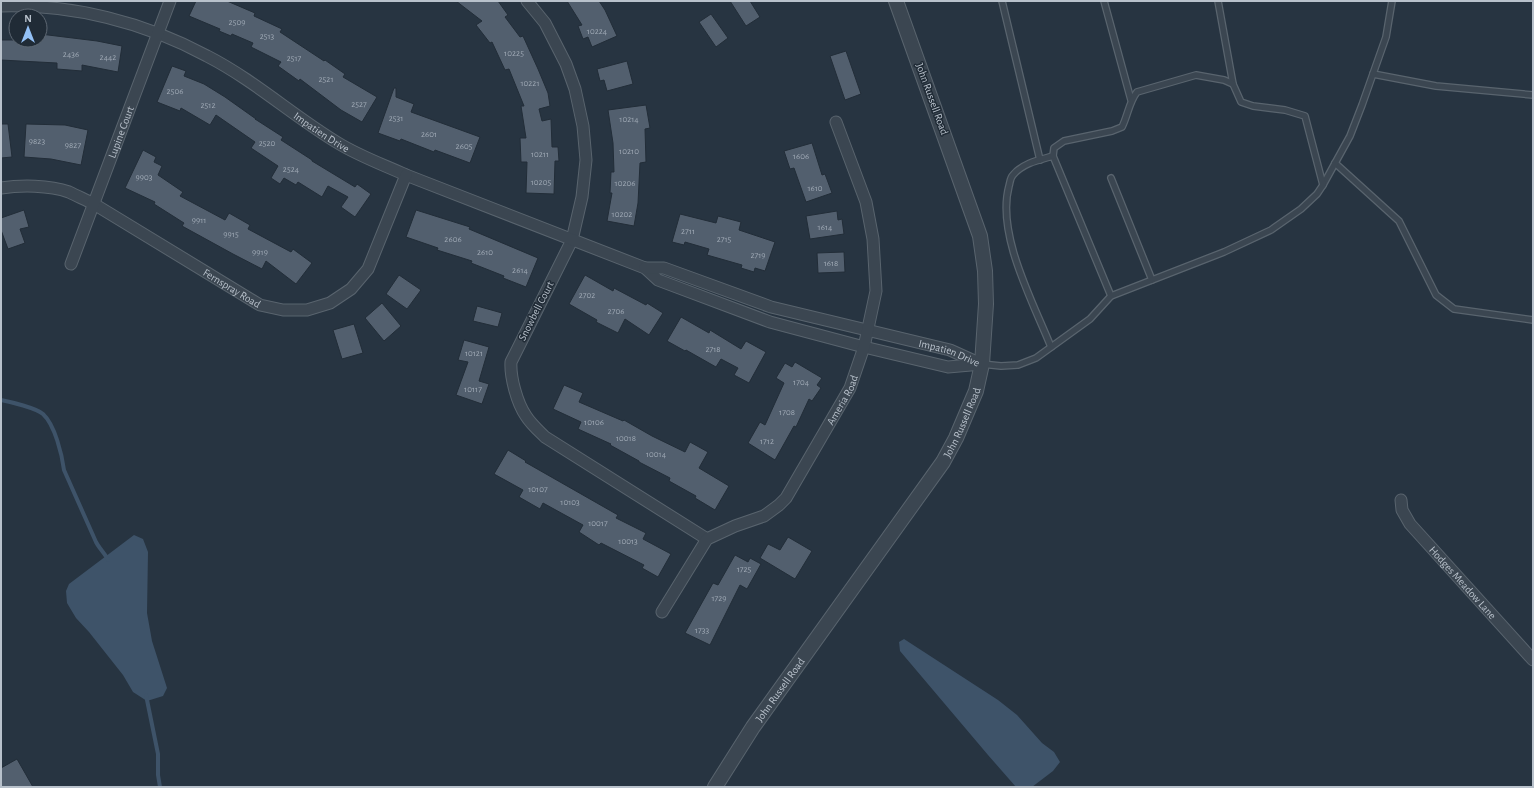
<svg xmlns="http://www.w3.org/2000/svg" width="1534" height="788" font-family="'Alegreya Sans',sans-serif">
<style>
.water{fill:#3e5369}
.lines{fill:none;stroke-linecap:round;stroke-linejoin:round}
.stream{stroke:#3e5369;stroke-width:4}
.building{fill:#525f6e;stroke:#222d38}
.service-casing{stroke:#59646e;stroke-width:8}
.minor-casing{stroke:#59646e;stroke-width:13}
.tertiary-casing{stroke:#59646e;stroke-width:16}
.service{stroke:#3b4651;stroke-width:5.5}
.minor{stroke:#3b4651;stroke-width:11}
.tertiary{stroke:#3b4651;stroke-width:14}
.labels{text-anchor:middle;dominant-baseline:central;stroke-width:3;stroke-linejoin:round;paint-order:stroke}
.number-label{font-size:9px;fill:#9ea8b4}
.street-label{font-size:11px;fill:#b8c1cb;stroke:#202b36}
</style>
<rect width="100%" height="100%" fill="#273441"/>
<g class="water">
<path d="M134 535 143 539 148 552 147 613 152 641 167 688 163 696 147 701 133 692 123 675 89 632 76 618 67 603 66 591 69 584Z"/>
<path d="M904 639 998 700 1017 715 1042 743 1054 752 1060 762 1053 771 1032 787H1016L988 755 900 651 899 642Z"/>
</g>
<g class="lines">
<g class="stream">
<path d="M1 400C11 402 36 408 43 414 55 425 62 455 64 470L96 542C99 548 106 555 108 560"/>
<path d="M146 695 158 754V775L160 787"/>
</g>
</g>
<g class="building">
<path d="M196 1H227L255 13 254 16 282 29 280 32 324 61 325 60 345 74 343 77 377 97 362 122 341 110 300 79 299 81 278 66 281 62 251 47 253 43 232 34 231 36 219 31 220 29 189 16Z"/>
<path d="M456 1H498L508 15 505 17 520 37 523 36 538 69 548 93 550 106 539 109 542 121 551 119 552 147H558L559 161H555L554 194 526 193 527 162H521L520 138H526L521 106H524L509 69 505 70 492 42 490 43 476 25 482 21Z"/>
<path d="M567 1H599L605 10 617 36 592 47 588 37 583 39 578 26 582 25Z"/>
<path d="M730 1H750L760 17 746 26Z"/>
<path d="M711 14 728 38 716 47 699 22Z"/>
<path d="M40 34 97 41 122 46 118 72 82 65V71L57 69V63L1 60V40H40Z"/>
<path d="M846 51 861 94 845 100 830 56Z"/>
<path d="M627 61 633 84 607 91 604 80 600 81 597 69Z"/>
<path d="M172 66 186 71 184 76 204 84 225 97 256 119H255L283 137 281 140 312 160V161L355 187 357 184 371 194 355 217 341 207 348 197 328 186 322 197 298 182 296 185 284 178 280 184 271 178 278 166 251 148 255 142 216 115 210 125 181 108 180 111 157 102Z"/>
<path d="M394 88H396V97L414 104 411 112 480 137 470 163 435 150 434 152 401 139 400 141 378 133Z"/>
<path d="M646 105 650 128 645 129 646 162 640 163 638 203 634 226 607 221 612 193H610L611 172H614L613 143 608 110Z"/>
<path d="M1 124H8L12 157 1 158Z"/>
<path d="M26 124 65 125 88 130 81 165 51 159 24 157Z"/>
<path d="M812 143 822 175 825 174 832 193 806 202 794 168 790 169 784 151Z"/>
<path d="M143 150 156 157 154 162 162 166 158 175 183 192 180 196 225 220 229 213 250 225 248 229 291 252 293 249 312 263 296 284 266 261 262 269 233 254 182 226 184 223 154 204 155 202 125 188Z"/>
<path d="M24 210 29 227 20 229 25 243 8 249 1 230V218Z"/>
<path d="M416 210 470 227 469 229 538 258 526 287 503 278 504 276 471 263 472 261 437 250 438 248 406 237Z"/>
<path d="M837 211 838 220 842 219 844 234 810 239 806 216Z"/>
<path d="M680 214 716 223 718 216 741 222 739 230 775 242 765 271 755 268 754 272 741 268 742 265 707 255 709 249 685 242 684 245 672 242Z"/>
<path d="M844 252 845 272 818 273 817 253Z"/>
<path d="M399 275 421 290 407 309 386 294Z"/>
<path d="M585 275 613 291 614 288 646 305 647 303 663 313 649 335 625 319 618 333 596 322 597 320 569 304Z"/>
<path d="M382 303 401 326 384 341 365 318Z"/>
<path d="M477 306 502 313 498 327 473 321Z"/>
<path d="M681 317 709 333 710 330 741 349 746 341 766 352 749 383 734 375 738 368 721 359 716 367 686 350 685 351 667 341Z"/>
<path d="M354 324 363 353 342 359 333 330Z"/>
<path d="M464 340 489 347 479 381 489 384 482 404 456 395 468 362 458 360Z"/>
<path d="M795 362 822 378 817 385 821 388 812 401 809 399 796 427 794 426 775 460 748 443 760 422 765 425 784 383 776 378 785 363 792 367Z"/>
<path d="M564 385 583 393 579 402 623 421 624 420 652 436 685 452 690 442 708 452 699 468 729 486 715 510 695 498 696 496 669 481 670 478 639 462V461L610 445 611 444 578 429 581 422 553 409Z"/>
<path d="M508 450 526 461 525 462 618 515 616 518 646 533 643 539 671 554 658 577 642 568 644 565 601 543 599 545 579 532 583 525 543 503 540 509 519 497 523 490 494 474Z"/>
<path d="M788 537 812 551 795 579 760 558 768 544 780 550Z"/>
<path d="M735 555 748 562 750 558 761 564 747 589 740 585 710 645 685 633 713 583 718 585Z"/>
<path d="M17 759 33 787H1V768Z"/>
</g>
<g class="lines">
<g class="service-casing">
<g id="service">
<path d="M1002 1 1040 160"/>
<path d="M1104 1 1131 100"/>
<path d="M1218 1 1233 84"/>
<path d="M1373 74 1436 86 1533 95"/>
<path d="M1335 163 1399 221 1436 295 1454 309 1533 320"/>
<path d="M1111 178 1152 280"/>
<path d="M1323 185 1350 136 1362 105 1386 37 1392 1"/>
<path d="M1051 347C1033 302 996 234 1009 186 1010 183 1010 178 1013 175 1023 163 1039 160 1053 156L1111 296"/>
<path d="M982 364 1001 366 1018 365 1036 358 1090 319 1111 296 1224 252 1271 230 1301 209 1317 194 1323 185 1305 116 1285 110 1253 106 1241 102 1233 84 1224 80 1196 75 1137 92C1129 102 1128 115 1122 127L1112 131 1064 141 1054 148 1053 156"/>
</g>
</g>
<g class="minor-casing">
<g id="minor">
<path d="M527 1 545 23 566 64 575 89 583 126 586 160 582 197 572 240 511 362C510 377 517 403 526 416 531 424 539 431 545 437L707 539"/>
<path id="s1" d="M1 6C72 4 144 22 207 56 254 80 293 116 338 143 359 156 384 165 406 175L645 268 658 280 770 322 864 347 948 367 982 364"/>
<path id="s2" d="M1 188C21 185 49 185 69 192 77 196 86 200 94 204L260 305 283 310H307L330 303 351 289 368 269 406 175"/>
<path id="s3" d="M71 264 170 1"/>
<path id="s4" d="M645 268H664L771 307 950 350 981 364"/>
<path id="s5" d="M1401 500 1402 510 1410 524 1533 660"/>
<path id="s6" d="M662 612 707 539 735 526 764 516 779 505 786 498 850 388 864 347 876 291 873 239 866 202 836 122"/>
</g>
</g>
<g class="tertiary-casing">
<g id="tertiary">
<path id="s7" d="M715 787 753 727 943 462 956 438 976 391 982 364 986 304 985 271 980 236 896 1"/>
</g>
</g>
<use href="#service" class="service"/>
<use href="#minor" class="minor"/>
<use href="#tertiary" class="tertiary"/>
</g>
<g class="labels">
<g class="number-label">
<text x="237" y="22">2509</text>
<text x="597" y="31">10224</text>
<text x="267" y="36">2513</text>
<text x="514" y="53">10225</text>
<text x="71" y="54">2436</text>
<text x="108" y="57">2442</text>
<text x="294" y="58">2517</text>
<text x="326" y="79">2521</text>
<text x="530" y="83">10221</text>
<text x="175" y="91">2506</text>
<text x="359" y="104">2527</text>
<text x="208" y="105">2512</text>
<text x="396" y="118">2531</text>
<text x="629" y="119">10214</text>
<text x="429" y="134">2601</text>
<text x="37" y="141">9823</text>
<text x="267" y="143">2520</text>
<text x="73" y="145">9827</text>
<text x="464" y="146">2605</text>
<text x="629" y="151">10210</text>
<text x="540" y="154">10211</text>
<text x="801" y="156">1606</text>
<text x="291" y="169">2524</text>
<text x="144" y="177">9903</text>
<text x="541" y="182">10205</text>
<text x="625" y="183">10206</text>
<text x="815" y="188">1610</text>
<text x="622" y="214">10202</text>
<text x="199" y="220">9911</text>
<text x="825" y="227">1614</text>
<text x="688" y="231">2711</text>
<text x="231" y="234">9915</text>
<text x="453" y="239">2606</text>
<text x="724" y="239">2715</text>
<text x="260" y="252">9919</text>
<text x="485" y="252">2610</text>
<text x="758" y="255">2719</text>
<text x="831" y="263">1618</text>
<text x="520" y="270">2614</text>
<text x="587" y="295">2702</text>
<text x="616" y="311">2706</text>
<text x="713" y="349">2718</text>
<text x="474" y="353">10121</text>
<text x="801" y="382">1704</text>
<text x="473" y="389">10117</text>
<text x="787" y="412">1708</text>
<text x="594" y="422">10106</text>
<text x="626" y="438">10018</text>
<text x="767" y="441">1712</text>
<text x="656" y="454">10014</text>
<text x="538" y="489">10107</text>
<text x="570" y="502">10103</text>
<text x="598" y="523">10017</text>
<text x="628" y="541">10013</text>
<text x="744" y="569">1725</text>
<text x="719" y="598">1729</text>
<text x="702" y="630">1733</text>
</g>
<g class="street-label">
<text transform="translate(932 99) rotate(70)">John Russell Road</text>
<text stroke="none"><textPath href="#s1" startOffset="352">Impatien Drive</textPath></text>
<text stroke="none"><textPath href="#s3" startOffset="141">Lupine Court</textPath></text>
<text stroke="none"><textPath href="#s2" startOffset="258">Fernspray Road</textPath></text>
<text transform="translate(536 311) rotate(-63)">Snowbell Court</text>
<text stroke="none"><textPath href="#s4" startOffset="317">Impatien Drive</textPath></text>
<text stroke="none"><textPath href="#s6" startOffset="289">Ameria Road</textPath></text>
<text stroke="none"><textPath href="#s7" startOffset="441">John Russell Road</textPath></text>
<text stroke="none"><textPath href="#s5" startOffset="105">Hodges Meadow Lane</textPath></text>
<text stroke="none"><textPath href="#s7" startOffset="117">John Russell Road</textPath></text>
</g>
</g>
<rect width="1534" height="788" fill="none" stroke="#b8c1cb" stroke-width="4"/>
<g transform="translate(28 28)"><circle r="19" fill="#202b36" stroke="#5d6772"/>
<path d="M0-3L7 15L0 10L-7 15Z" fill="#93c0f5"/>
<text y="-6" font-size="11" font-weight="bold" text-anchor="middle" fill="#b8c1cb">N</text>
</g>
</svg>
